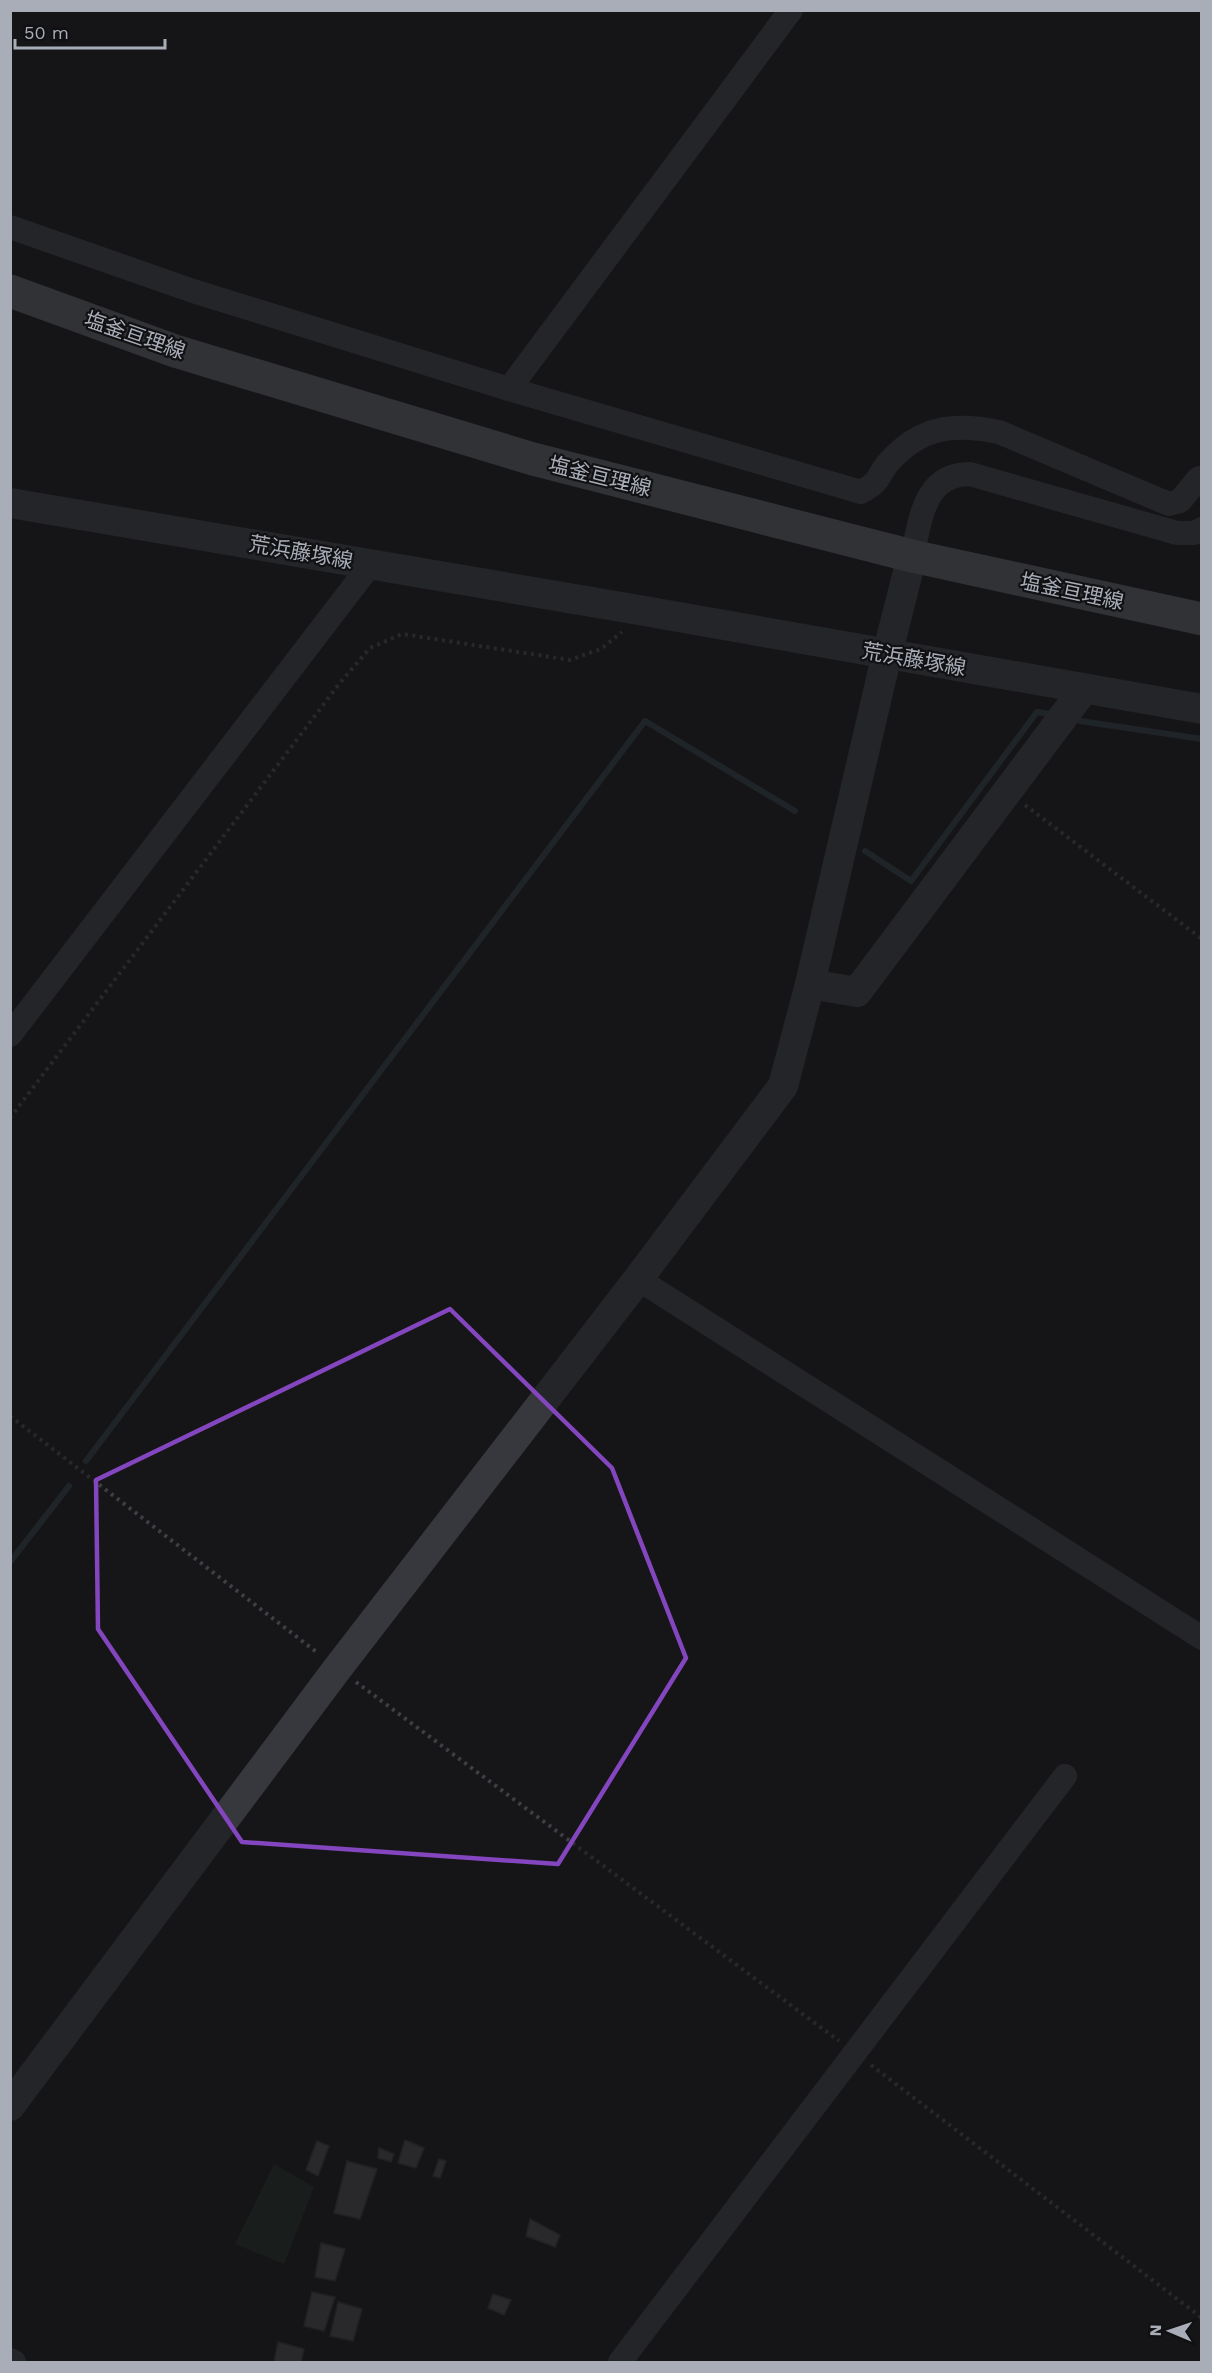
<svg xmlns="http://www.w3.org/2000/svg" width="1212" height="2373" font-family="'Work Sans','Noto Sans JP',sans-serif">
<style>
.green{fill:#1e261f}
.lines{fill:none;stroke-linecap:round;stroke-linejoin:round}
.stream{stroke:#2c353c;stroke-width:6}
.building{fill:#404145;stroke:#303034;stroke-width:1.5}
.path{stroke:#3d3f44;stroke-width:4;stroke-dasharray:3 4.5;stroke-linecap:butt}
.minor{stroke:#37383d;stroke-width:24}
.tertiary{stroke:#37383d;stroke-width:30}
.primary{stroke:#53555c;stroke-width:33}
.tertiary-bridge{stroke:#37383d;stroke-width:30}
.marked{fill:none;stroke:#8446be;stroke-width:4.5;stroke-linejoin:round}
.labels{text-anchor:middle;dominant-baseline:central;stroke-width:4.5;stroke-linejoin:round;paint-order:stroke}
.street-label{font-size:21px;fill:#a8adb8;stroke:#111113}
</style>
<rect width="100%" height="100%" fill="#161618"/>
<path class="green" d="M274 2164 314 2187 284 2264 235 2244Z"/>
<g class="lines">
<g class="stream">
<path d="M1080 721 1202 739"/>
<path d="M865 851 911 881 1037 712 1050 714"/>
<path d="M86 1461 645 721 795 811"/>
<path d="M10 1562 69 1486"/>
</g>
</g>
<g class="building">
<path d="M405 2140 424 2148 416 2168 398 2163Z"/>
<path d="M317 2141 329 2146 318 2176 306 2170Z"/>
<path d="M379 2148 394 2154 391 2162 378 2158Z"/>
<path d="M439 2159 446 2161 440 2178 433 2176Z"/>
<path d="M347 2161 377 2169 360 2219 334 2213Z"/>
<path d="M530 2219 560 2235 555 2247 526 2236Z"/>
<path d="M321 2243 345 2249 335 2281 315 2277Z"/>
<path d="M312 2292 335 2297 324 2331 304 2326Z"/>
<path d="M493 2294 511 2300 504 2315 488 2308Z"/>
<path d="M338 2302 362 2309 353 2341 330 2336Z"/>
<path d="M278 2342 304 2349 301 2362H274Z"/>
</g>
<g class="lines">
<g class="path">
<path d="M1025 805 1202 939"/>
<path d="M10 1118 339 684 370 648 402 634 570 660 601 649 622 632"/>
<path d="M10 1416 319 1654"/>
<path d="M356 1682 839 2041"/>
<path d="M871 2065 1202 2318"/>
</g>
<g class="minor">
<path d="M10 227 193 291 509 389 861 492C866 489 872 486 876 481 881 475 883 468 889 462 921 426 954 423 999 432L1169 504 1180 501 1199 478 1202 480"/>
<path d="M509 389 791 10"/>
<path d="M912 556C921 520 923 474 970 474L1177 533H1194L1202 529"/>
<path d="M10 1035 371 564"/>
<path d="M638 1279 1202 1638"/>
<path d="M10 2360 14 2362"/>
<path d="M620 2362 1065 1776"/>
</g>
<g class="tertiary">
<path d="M10 503 633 609 1202 709"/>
<path d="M890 643 912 556"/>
<path d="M810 984 857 992 1084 689"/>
<path d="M10 2106 337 1669 638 1279 783 1086 810 984 882 675"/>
</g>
<path class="primary" d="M10 291 175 351 533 459 912 556 1202 619"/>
<path class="tertiary-bridge" d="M882 675 890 643"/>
</g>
<path d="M0 0H1212V2373H0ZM450 1309 612 1468 686 1658 558 1864 242 1842 98 1629 96 1480Z" fill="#161618" fill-opacity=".55" fill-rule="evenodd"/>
<path class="marked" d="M450 1309 612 1468 686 1658 558 1864 242 1842 98 1629 96 1480Z"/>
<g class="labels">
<g class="street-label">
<text transform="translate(135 335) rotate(19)">塩釜亘理線</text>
<text transform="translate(600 476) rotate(14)">塩釜亘理線</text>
<text transform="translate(301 552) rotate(10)">荒浜藤塚線</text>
<text transform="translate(1072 591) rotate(12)">塩釜亘理線</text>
<text transform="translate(914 659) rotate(10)">荒浜藤塚線</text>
</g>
</g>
<rect width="1212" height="2373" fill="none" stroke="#a8adb8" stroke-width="24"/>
<g transform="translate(1170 2331) rotate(272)" stroke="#111113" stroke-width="4.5" paint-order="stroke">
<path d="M0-4.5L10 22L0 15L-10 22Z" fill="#a8adb8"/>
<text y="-9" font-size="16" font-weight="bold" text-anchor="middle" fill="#a8adb8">N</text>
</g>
<path d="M15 39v9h150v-9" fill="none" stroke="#a8adb8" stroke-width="3"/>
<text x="24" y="39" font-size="18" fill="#a8adb8" stroke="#111113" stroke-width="4.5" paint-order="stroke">50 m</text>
</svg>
